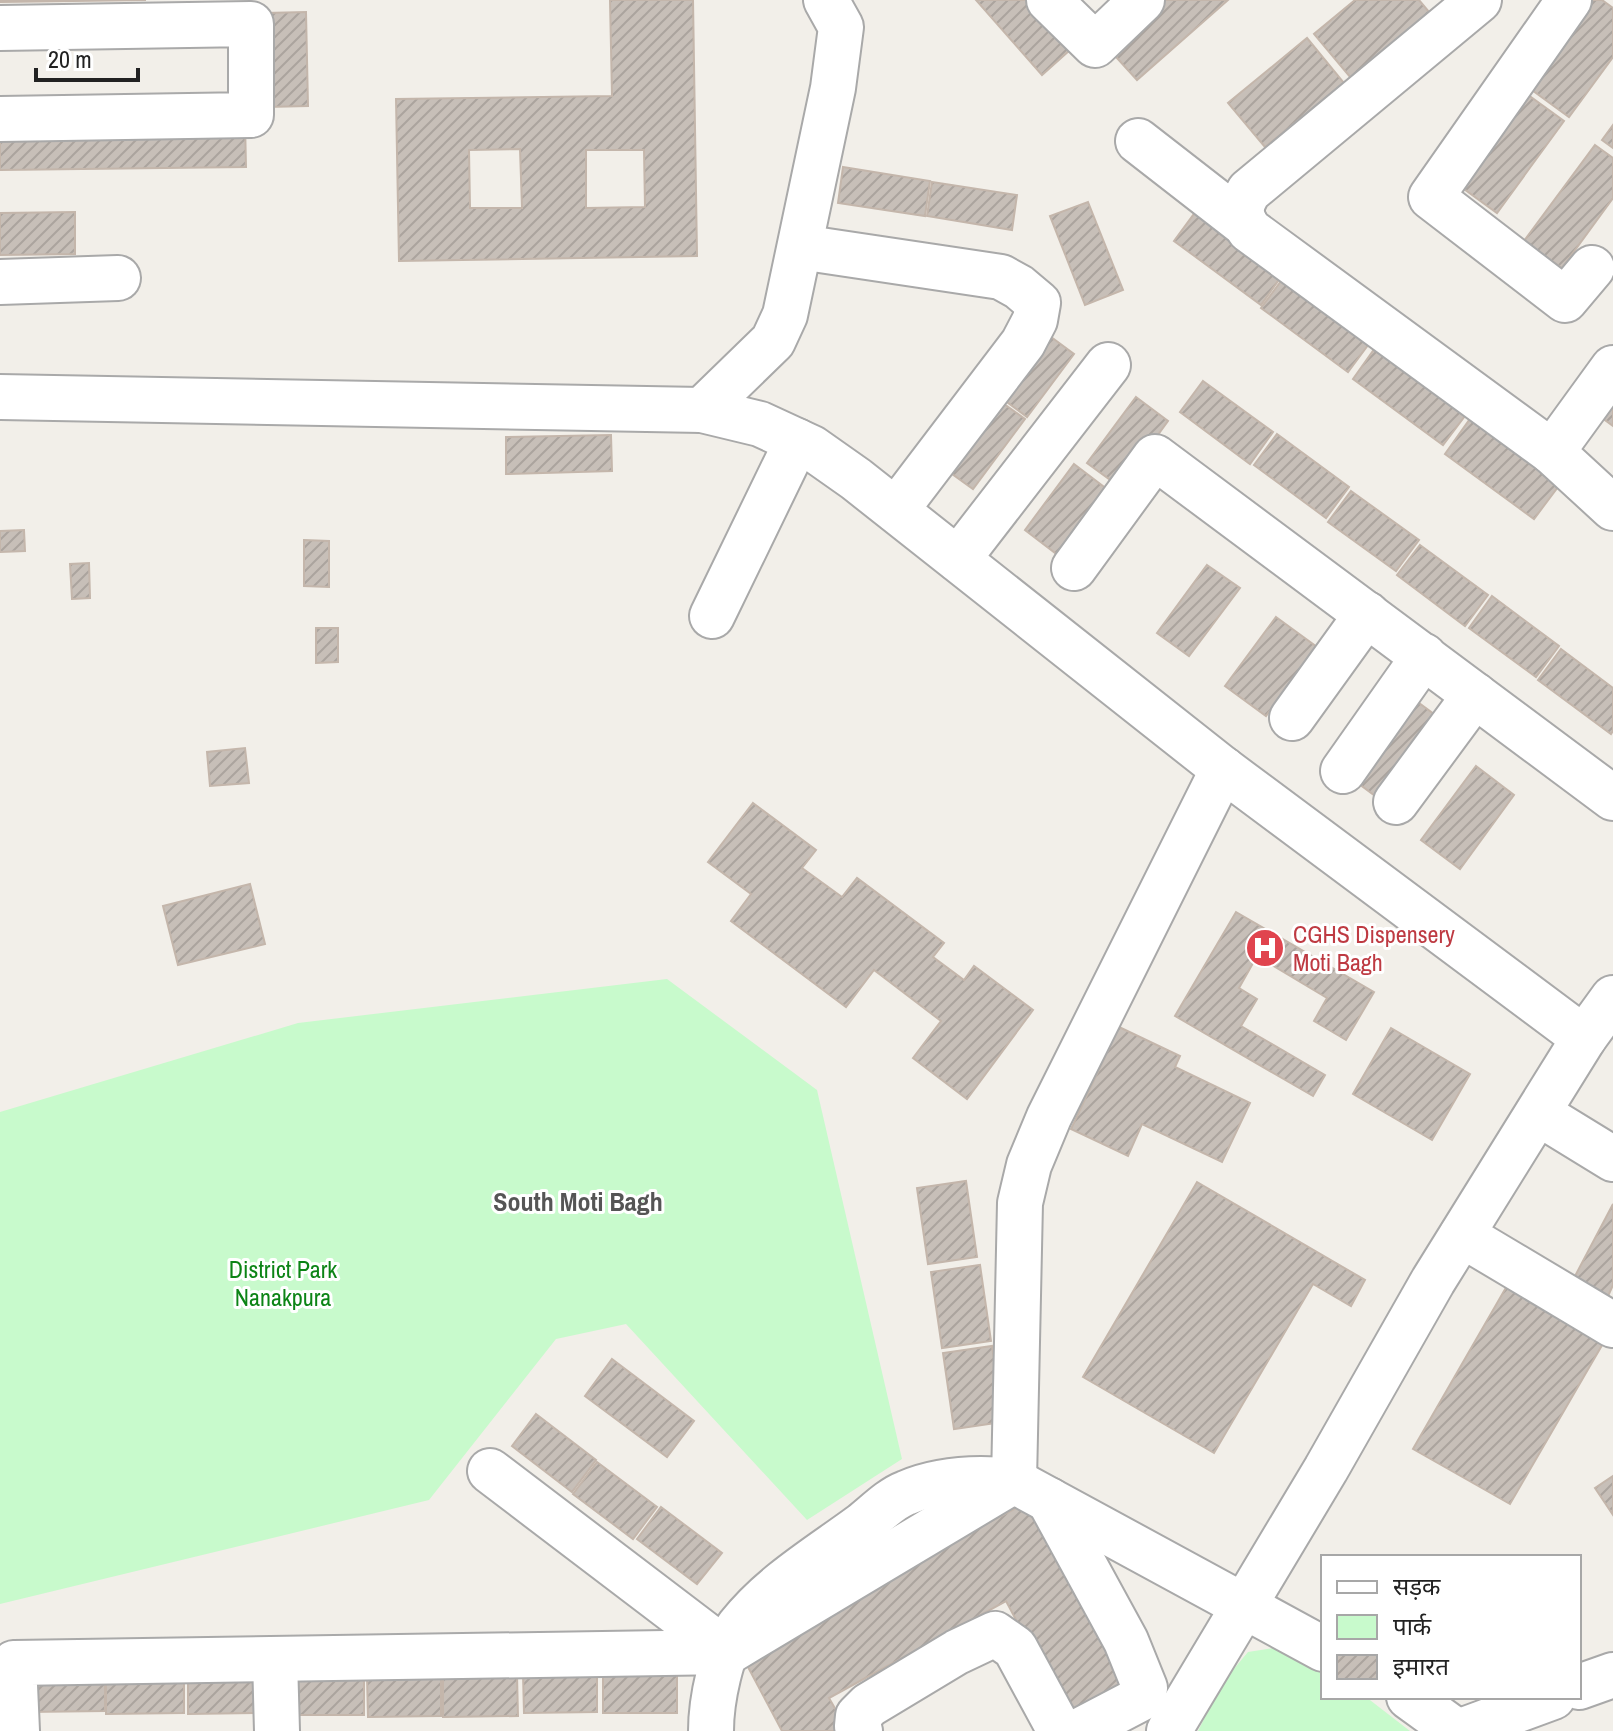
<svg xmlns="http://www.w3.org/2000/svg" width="1613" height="1731" font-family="'Archivo Narrow','Noto Sans Devanagari',sans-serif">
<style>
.park{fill:#c8facc}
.building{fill:url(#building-hatch);stroke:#c4b6ab;stroke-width:2;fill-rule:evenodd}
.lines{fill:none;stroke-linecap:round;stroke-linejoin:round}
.minor-casing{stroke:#a9a9a9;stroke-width:48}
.minor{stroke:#fff;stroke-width:44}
.labels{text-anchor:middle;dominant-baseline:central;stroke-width:6;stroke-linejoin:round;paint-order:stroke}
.health-label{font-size:24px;fill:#be3a42;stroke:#fff;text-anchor:start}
.park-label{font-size:24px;fill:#0c8416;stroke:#fff}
.neighbourhood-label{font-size:26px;font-weight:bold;fill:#555;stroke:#fff}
</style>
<defs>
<pattern id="building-hatch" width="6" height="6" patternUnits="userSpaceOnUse" patternTransform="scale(2)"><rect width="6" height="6" fill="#c7bfb8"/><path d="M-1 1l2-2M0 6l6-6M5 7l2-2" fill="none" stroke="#aba49e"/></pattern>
</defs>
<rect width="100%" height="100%" fill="#f2efe9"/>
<g class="park">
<path d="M667 979 817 1090 902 1459 807 1520 626 1324 556 1339 429 1500 0 1604V1112L298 1023Z"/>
<path d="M1280 1647 1323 1668V1697H1366L1410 1731H1198L1222 1683 1248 1652Z"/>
</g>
<g class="building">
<path d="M0 0H146L0 2Z"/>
<path d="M610 0H693L697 256 399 261 396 99 612 96ZM520 149 522 208H470L469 150ZM586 150H644L645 207 586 208Z"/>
<path d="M976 0H1041L1079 42 1042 75Z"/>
<path d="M1161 0H1228L1137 80 1107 47Z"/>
<path d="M1355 0H1419L1430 13 1351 78 1314 34Z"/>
<path d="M1587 0H1602L1613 8V57L1569 117 1525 85Z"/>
<path d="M306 12 308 106 267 107 265 13Z"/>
<path d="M1307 38 1344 83 1265 147 1228 103Z"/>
<path d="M1520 89 1564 121 1497 213 1453 181Z"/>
<path d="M245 122 246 167 0 170V126Z"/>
<path d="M1613 125V148L1602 140Z"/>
<path d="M1595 145 1613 158V198L1562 268 1524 241Z"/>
<path d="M843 167 930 181 925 216 838 203Z"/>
<path d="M932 182 1017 195 1012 230 927 216Z"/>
<path d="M1088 202 1123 290 1085 305 1050 216Z"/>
<path d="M1202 203 1288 267 1261 305 1174 241Z"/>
<path d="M75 212V254L0 255V213Z"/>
<path d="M1290 269 1377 333 1348 372 1261 308Z"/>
<path d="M1043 331 1074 354 1027 417 996 394Z"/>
<path d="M1380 341 1471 408 1443 445 1353 379Z"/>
<path d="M1203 381 1273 432 1250 464 1180 412Z"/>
<path d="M1613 394V426L1598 415Z"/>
<path d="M993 396 1025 419 973 489 941 466Z"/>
<path d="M1136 397 1168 421 1120 487 1087 463Z"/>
<path d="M1477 409 1567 475 1534 519 1445 454Z"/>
<path d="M1277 434 1349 487 1326 518 1254 465Z"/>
<path d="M611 435 612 471 506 474V437Z"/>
<path d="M1074 464 1112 493 1063 559 1025 530Z"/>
<path d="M1351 491 1419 540 1396 571 1328 522Z"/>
<path d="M24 530 25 551 0 552V531Z"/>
<path d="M304 540 329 541V587L304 586Z"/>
<path d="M1420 545 1488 595 1465 626 1397 575Z"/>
<path d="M89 563 90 598 72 599 70 564Z"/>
<path d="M1207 565 1240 588 1189 656 1157 633Z"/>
<path d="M1492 596 1559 646 1536 677 1469 628Z"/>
<path d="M1276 617 1317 647 1266 716 1225 686Z"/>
<path d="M316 628H338V662L316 663Z"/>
<path d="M1561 649 1613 688V731L1611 734 1538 680Z"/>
<path d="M1415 700 1442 720 1382 801 1355 781Z"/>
<path d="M245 748 249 783 210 786 207 752Z"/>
<path d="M1476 766 1514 795 1460 869 1421 840Z"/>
<path d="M753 803 816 850 802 868 842 897 857 878 944 943 933 957 964 980 974 966 1033 1010 967 1099 913 1058 941 1021 874 970 846 1007 731 921 751 894 708 862Z"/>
<path d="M250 884 265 944 178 965 163 906Z"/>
<path d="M1236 912 1374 992 1346 1040 1314 1021 1327 998 1257 956 1239 988 1257 999 1241 1026 1325 1075 1313 1096 1175 1016Z"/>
<path d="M1119 1027 1180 1056 1175 1067 1250 1103 1222 1162 1142 1124 1128 1156 1071 1129Z"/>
<path d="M1391 1028 1470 1074 1432 1140 1353 1094Z"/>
<path d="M966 1181 977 1257 928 1264 917 1188Z"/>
<path d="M1197 1182 1365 1280 1351 1306 1313 1284 1214 1453 1083 1377Z"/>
<path d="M1613 1204V1285L1608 1296 1574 1278Z"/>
<path d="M980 1265 991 1341 942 1348 931 1272Z"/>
<path d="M1508 1284 1605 1340 1510 1504 1413 1449Z"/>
<path d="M992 1346 1003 1422 954 1429 943 1353Z"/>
<path d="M612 1359 694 1421 667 1457 585 1396Z"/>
<path d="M536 1414 596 1460 572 1492 512 1446Z"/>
<path d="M597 1462 657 1507 633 1539 573 1494Z"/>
<path d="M1613 1476V1515L1595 1488Z"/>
<path d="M1035 1498 1138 1690 1072 1725 1006 1601 829 1698 848 1731H782L741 1654Z"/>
<path d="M661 1507 722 1553 697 1584 637 1539Z"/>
<path d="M105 1672V1711L27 1712 26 1673Z"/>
<path d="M597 1673V1712L524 1713 523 1674Z"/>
<path d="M677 1673V1713H603V1674Z"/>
<path d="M364 1674V1715H291L290 1675Z"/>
<path d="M106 1675H184V1713L106 1714Z"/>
<path d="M188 1675H259L260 1713 188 1714Z"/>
<path d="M441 1675V1716L368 1717 367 1676Z"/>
<path d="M517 1675 518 1716 443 1717V1676Z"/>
</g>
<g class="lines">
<g class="minor-casing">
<g id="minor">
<path d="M826 0 841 27 833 88 785 315 773 341 702 410 760 424 812 448 856 479 1223 769 1584 1038"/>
<path d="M1049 0 1095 45 1142 0"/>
<path d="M1479 0 1249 191C1239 207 1240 215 1249 230L1552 452"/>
<path d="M1569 0 1431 197 1565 300 1592 268"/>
<path d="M0 28 251 24V115L0 119"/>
<path d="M1138 141 1246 225"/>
<path d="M800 247 1001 277 1019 287 1038 303 1035 320 1023 343 896 510"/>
<path d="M0 282 118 278"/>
<path d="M1613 368 1552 452 1613 508"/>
<path d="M0 397 702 410"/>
<path d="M958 559 1108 365"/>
<path d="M1074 568 1155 457 1613 798"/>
<path d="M712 616 797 441"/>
<path d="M1292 718 1367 614"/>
<path d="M1343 771 1424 656"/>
<path d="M1396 802 1475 695"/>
<path d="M1538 1113 1613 1159"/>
<path d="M1462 1235 1613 1325"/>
<path d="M490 1471 728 1652"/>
<path d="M1014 1481 1020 1203 1029 1165 1049 1117 1223 769"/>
<path d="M1049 1500 1126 1641 1145 1688 1142 1698 1079 1731"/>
<path d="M275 1659 277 1731"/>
<path d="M1579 1687 1613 1675"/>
<path d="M1409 1697 1456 1731"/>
<path d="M17 1731 14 1663 728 1652 1014 1481"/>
<path d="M711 1731C711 1701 721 1650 739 1626 771 1585 820 1556 862 1525 875 1515 890 1499 906 1493 941 1478 978 1477 1014 1481L1323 1649"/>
<path d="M860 1731 857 1726 858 1716 869 1705 957 1652 995 1634 1015 1648 1060 1731"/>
<path d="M1169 1731 1326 1469 1433 1281 1584 1038 1613 998"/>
<path d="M1461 1731 1553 1697"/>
</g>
</g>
<use href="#minor" class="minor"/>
</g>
<defs>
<g id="hospital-disc" transform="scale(2)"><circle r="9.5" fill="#e0444e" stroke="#fff"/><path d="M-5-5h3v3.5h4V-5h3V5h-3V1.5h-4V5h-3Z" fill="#fff"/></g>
</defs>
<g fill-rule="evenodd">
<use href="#hospital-disc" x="1265" y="948"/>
</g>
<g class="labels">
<g class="health-label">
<text x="1293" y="934">CGHS Dispensery<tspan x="1293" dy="28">Moti Bagh</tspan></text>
</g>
<g class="park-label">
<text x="283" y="1269">District Park<tspan x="283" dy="28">Nanakpura</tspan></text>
</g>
<g class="neighbourhood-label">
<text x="578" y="1201">South Moti Bagh</text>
</g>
</g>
<rect x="1321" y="1555" width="260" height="144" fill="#ffffff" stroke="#a7a7a7" stroke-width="2"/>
<rect x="1337" y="1581" width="40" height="12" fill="#ffffff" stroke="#a7a7a7" stroke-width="2"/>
<text x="1393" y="1595" font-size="24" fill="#222222">सड़क</text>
<rect x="1337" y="1615" width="40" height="24" fill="#c8facc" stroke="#a7a7a7" stroke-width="2"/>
<text x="1393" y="1635" font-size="24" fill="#222222">पार्क</text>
<rect x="1337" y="1655" width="40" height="24" fill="url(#building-hatch)" stroke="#a7a7a7" stroke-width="2"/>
<text x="1393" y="1675" font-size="24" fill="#222222">इमारत</text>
<path d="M36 68v12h102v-12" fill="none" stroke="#222222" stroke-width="4"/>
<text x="48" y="68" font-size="24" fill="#222222" stroke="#ffffff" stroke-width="6" paint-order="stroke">20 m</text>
</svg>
